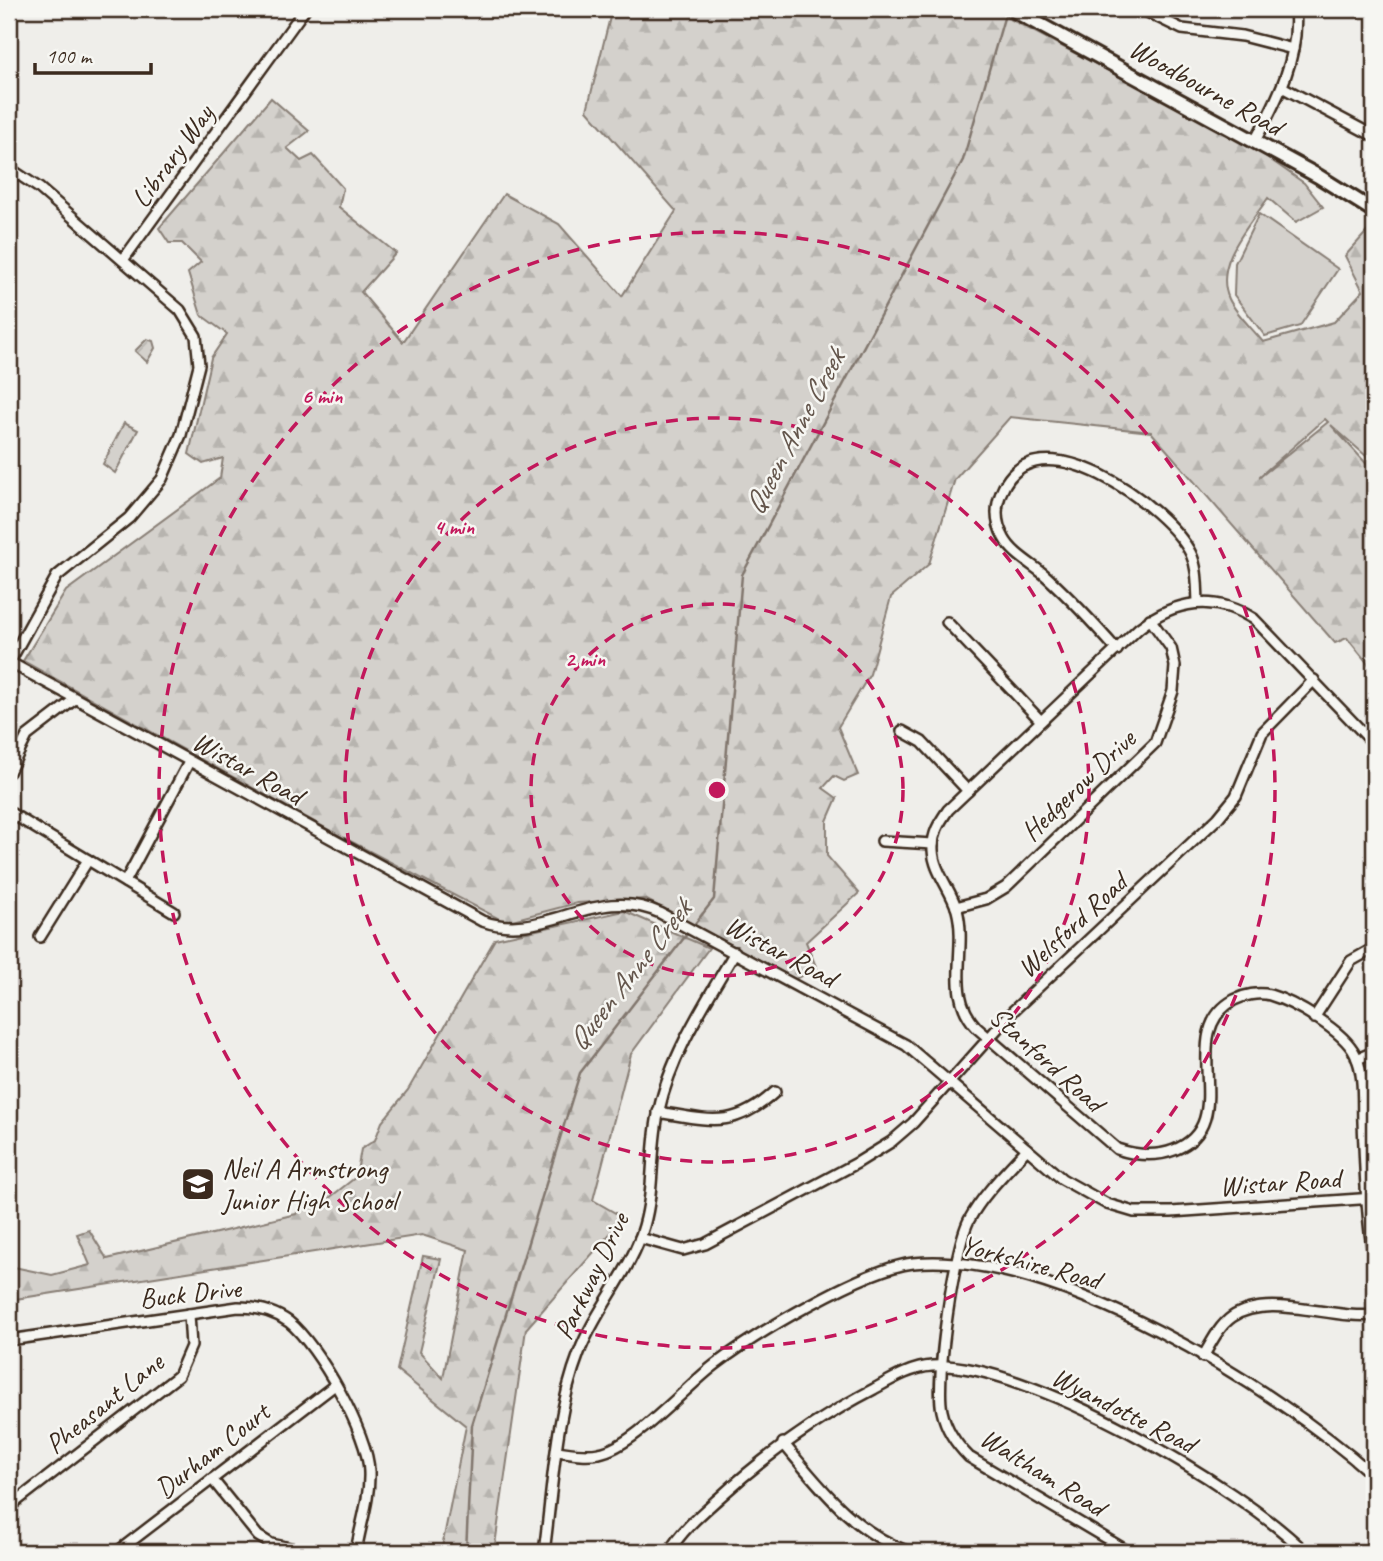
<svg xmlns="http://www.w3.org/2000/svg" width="1383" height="1561" font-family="Caveat,sans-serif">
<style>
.grass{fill:#d4d1cc;stroke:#887e75;stroke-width:2}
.forest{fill:url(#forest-firs);stroke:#887e75;stroke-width:2;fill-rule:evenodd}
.garden{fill:url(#garden-furrows);stroke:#887e75;stroke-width:2}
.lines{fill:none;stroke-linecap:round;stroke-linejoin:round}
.stream{stroke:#81766d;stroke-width:2.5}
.minor-casing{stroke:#3b2a1e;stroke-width:14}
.secondary-casing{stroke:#3b2a1e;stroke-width:18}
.minor{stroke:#f6f6f2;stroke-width:9}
.secondary{stroke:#f6f6f2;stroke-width:12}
.ring{fill:none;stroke:#c2185b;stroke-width:3.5;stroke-dasharray:12 9}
.labels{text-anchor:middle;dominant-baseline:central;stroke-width:5;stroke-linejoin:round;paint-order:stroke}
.street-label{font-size:28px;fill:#3b2a1e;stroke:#f6f6f2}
.poi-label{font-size:28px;fill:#3b2a1e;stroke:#f6f6f2;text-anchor:start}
.water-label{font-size:30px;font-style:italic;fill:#64564c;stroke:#f6f6f2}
.centre{fill:#c2185b;stroke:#f6f6f2;stroke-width:3.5}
.ring-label{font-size:21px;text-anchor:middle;font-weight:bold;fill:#c2185b;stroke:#f6f6f2;stroke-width:5;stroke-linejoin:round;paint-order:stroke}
</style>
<defs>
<pattern id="forest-firs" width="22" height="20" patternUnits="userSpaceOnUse" patternTransform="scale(1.75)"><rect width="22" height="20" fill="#d4d1cc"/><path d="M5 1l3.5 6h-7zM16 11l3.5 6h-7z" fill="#b7b4af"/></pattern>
<pattern id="garden-furrows" width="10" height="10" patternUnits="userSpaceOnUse" patternTransform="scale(1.75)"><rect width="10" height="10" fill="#d4d1cc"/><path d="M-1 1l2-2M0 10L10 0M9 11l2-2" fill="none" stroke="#b7b4af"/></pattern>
</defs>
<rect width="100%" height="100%" fill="#efeeea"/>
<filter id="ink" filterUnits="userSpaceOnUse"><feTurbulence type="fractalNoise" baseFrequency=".0143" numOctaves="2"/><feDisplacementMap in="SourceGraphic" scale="14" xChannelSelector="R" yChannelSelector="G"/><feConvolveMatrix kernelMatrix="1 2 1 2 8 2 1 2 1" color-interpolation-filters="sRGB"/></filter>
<g filter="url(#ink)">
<g class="grass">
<path d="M1259 214 1338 269 1300 326 1265 336 1234 295 1235 263Z"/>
<path d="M124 423 138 430 115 473 103 464Z"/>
</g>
<g class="forest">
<path d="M612 9H991L1251 146 1304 183 1323 207 1296 222 1268 198C1249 226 1213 263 1229 299 1236 314 1253 329 1263 342L1334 322 1363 291 1345 256 1372 226 1374 227V409L1368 421 1374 463 1331 425 1374 472V671L1347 638 1335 643 1151 432 1010 417 955 479 929 564 891 597 870 674 838 727 858 775 844 781 834 776 823 788 837 798 827 821V856L859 893 806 942 817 969 795 979 645 899 577 903 505 922 327 829 23 661 66 591 220 478 223 458 203 464 189 454 211 358 227 334 201 315 188 273 201 262 182 243H169L159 228 271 98 309 131 287 148 301 161 313 155 343 188 339 207 396 253 361 292 403 342 504 194 559 224 622 296 676 211 587 110ZM1325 419 1328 422 1260 477V476Z"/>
<path d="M624 911 709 948 631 1054 593 1200 624 1218 526 1329 494 1552H441L466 1426 397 1370 423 1256 441 1259 419 1352 443 1378 468 1250 422 1235 9 1300V1266L52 1275 90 1265 77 1234 89 1230 107 1259 296 1214 306 1200 324 1202 356 1177 361 1149 375 1140 382 1122 408 1090 495 939Z"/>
</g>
<path class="garden" d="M147 339 153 341 155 348 147 362 135 351Z"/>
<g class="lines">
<path class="stream" d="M466 1552 472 1425 580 1073 714 899 742 575 963 160 1006 11"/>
<g class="minor-casing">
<g id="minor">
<path d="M1141 9 1182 29 1242 36 1293 49"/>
<path d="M1282 87 1374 136"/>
<path d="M1255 141C1277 100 1300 57 1295 9"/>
<path d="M9 168 39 188 180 310 196 336 199 365 181 435 162 479 129 518 57 576 9 663"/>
<path d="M123 260 305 9"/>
<path d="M947 622 1041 721"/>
<path d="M1117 650C1095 625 1072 600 1047 577 1034 565 1013 555 1004 538 996 524 995 508 1001 493 1034 410 1168 506 1191 554 1198 569 1197 586 1198 601"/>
<path d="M9 662 482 921C546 943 595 883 660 913L906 1045 1062 1179 1107 1204 1134 1212H1171L1374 1198"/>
<path d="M902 731 922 742 968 791"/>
<path d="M1374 744 1254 619C1215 594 1175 600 1139 628L948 810C939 823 932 834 933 850 934 872 951 889 957 910 968 951 944 993 977 1028L1117 1149C1135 1155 1156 1157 1174 1150 1244 1123 1173 1034 1234 1000 1244 995 1258 992 1270 995 1294 1002 1344 1031 1355 1054 1365 1074 1362 1101 1363 1122 1365 1168 1366 1214 1374 1260"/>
<path d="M9 772 27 736 75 699"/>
<path d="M9 812 174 912"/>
<path d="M882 841 933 844"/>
<path d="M125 882 189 762"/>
<path d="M956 907 986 899 1006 887 1155 743 1173 691 1175 666 1171 648 1150 619"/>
<path d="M40 937 88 860"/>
<path d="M1314 1018 1351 961 1374 948"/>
<path d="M1357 1059 1374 1052"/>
<path d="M658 1112C709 1120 733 1130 775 1092"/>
<path d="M1364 1139 1374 1138"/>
<path d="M1027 1149C1007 1171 983 1194 969 1220 954 1249 935 1380 942 1411 946 1430 956 1444 969 1457L1129 1552"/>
<path d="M640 1238 683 1250 705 1244 857 1163 891 1142 913 1123 1014 1010 1218 818 1236 796 1262 733 1314 680"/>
<path d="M9 1340 238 1307C255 1307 274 1311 289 1322 318 1345 369 1435 369 1472 370 1499 360 1526 356 1552"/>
<path d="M1203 1357C1211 1343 1219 1326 1232 1317 1268 1292 1333 1320 1374 1315"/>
<path d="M783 1443C821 1488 852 1531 909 1552"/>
<path d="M557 1451C571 1453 586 1456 599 1453 634 1447 686 1386 716 1364 757 1333 863 1269 913 1263 1052 1249 1273 1386 1374 1476"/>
<path d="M212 1479 258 1536 271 1544 310 1552"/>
<path d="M9 1507 178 1376 191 1346 189 1314"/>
<path d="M117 1552 335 1385"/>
<path d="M544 1552C553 1487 555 1415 579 1353 596 1308 631 1272 644 1226 655 1188 650 1148 659 1110 671 1054 707 1000 735 952"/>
<path d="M669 1552C682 1530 700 1515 719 1498 767 1454 816 1419 874 1389 892 1379 912 1367 932 1366 1025 1360 1241 1487 1305 1552"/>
</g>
</g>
<g class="secondary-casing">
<path id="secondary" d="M1011 9 1318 176 1374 211"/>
</g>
<use href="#minor" class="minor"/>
<use href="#secondary" class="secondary"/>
</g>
</g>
<g class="ring">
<circle cx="717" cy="790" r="186"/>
<circle cx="717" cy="790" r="372"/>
<circle cx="717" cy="790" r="558"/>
</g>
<defs>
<g id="school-square" transform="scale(1.75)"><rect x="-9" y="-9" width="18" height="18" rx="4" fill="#3b2a1e" stroke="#f6f6f2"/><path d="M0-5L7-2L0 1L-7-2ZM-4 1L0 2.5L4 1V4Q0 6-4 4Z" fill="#fff"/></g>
</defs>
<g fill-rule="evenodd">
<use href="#school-square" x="198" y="1184"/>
</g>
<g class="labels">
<g class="street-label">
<text transform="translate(1206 87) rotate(29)">Woodbourne Road</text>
<text transform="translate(172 156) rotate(-54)">Library Way</text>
<text transform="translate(248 768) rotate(29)">Wistar Road</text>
<text transform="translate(1078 785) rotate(-44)">Hedgerow Drive</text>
<text transform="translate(1072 925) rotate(-43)">Welsford Road</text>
<text transform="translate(781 951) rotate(28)">Wistar Road</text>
<text transform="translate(1047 1059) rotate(42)">Stanford Road</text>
<text transform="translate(1280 1182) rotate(-4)">Wistar Road</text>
<text transform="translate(1031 1262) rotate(15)">Yorkshire Road</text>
<text transform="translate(591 1276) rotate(-64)">Parkway Drive</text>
<text transform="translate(190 1293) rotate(-6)">Buck Drive</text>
<text transform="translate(104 1403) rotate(-39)">Pheasant Lane</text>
<text transform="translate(1124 1410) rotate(27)">Wyandotte Road</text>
<text transform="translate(212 1450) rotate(-38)">Durham Court</text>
<text transform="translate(1043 1472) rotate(32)">Waltham Road</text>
</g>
<g class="poi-label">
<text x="222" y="1168">Neil A Armstrong<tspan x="222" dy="32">Junior High School</tspan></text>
</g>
<g class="water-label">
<text transform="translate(794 432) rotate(-62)">Queen Anne Creek</text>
<text transform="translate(629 975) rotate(-52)">Queen Anne Creek</text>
</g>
</g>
<circle cx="717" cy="790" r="10" class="centre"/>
<g class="ring-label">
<text x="322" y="403">6 min</text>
<text x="454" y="534">4 min</text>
<text x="585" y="666">2 min</text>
</g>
<rect width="1383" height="1561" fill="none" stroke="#f6f6f2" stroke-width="35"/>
<rect x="18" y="18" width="1348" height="1526" fill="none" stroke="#3b2a1e" stroke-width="2.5" filter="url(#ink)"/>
<path d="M35 63v10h116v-10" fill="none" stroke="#3b2a1e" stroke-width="3.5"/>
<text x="46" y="63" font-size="21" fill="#3b2a1e" stroke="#f6f6f2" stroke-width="5" paint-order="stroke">100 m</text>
</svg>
